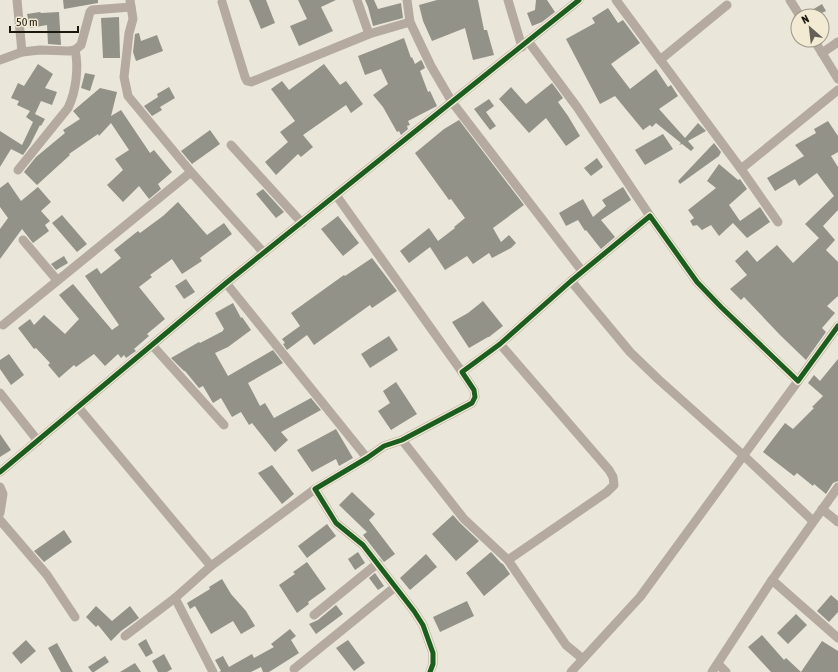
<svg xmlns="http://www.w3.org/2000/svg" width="838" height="672" font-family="'Asap Condensed',sans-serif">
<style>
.building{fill:#929289}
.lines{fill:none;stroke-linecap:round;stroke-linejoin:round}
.minor{stroke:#b4aaa0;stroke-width:9}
.cycleway-casing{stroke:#f2ead3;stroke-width:8}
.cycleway{stroke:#1b5e20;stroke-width:5}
</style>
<rect width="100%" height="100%" fill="#ebe6da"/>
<g class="building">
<path d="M63 0H98V3L64 9Z"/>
<path d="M249 0H266L275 23 261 29Z"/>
<path d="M298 0H336L321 7 333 31 299 46 290 26 307 19Z"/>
<path d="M365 0H374L378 9 401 3 403 18 373 26 368 7Z"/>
<path d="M437 0H478L484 30H487L494 55 473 60 465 28 432 41 423 21 419 5Z"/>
<path d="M536 0H547L555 12 542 22 532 26 527 13 535 10Z"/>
<path d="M822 4 826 11 815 16 812 10Z"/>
<path d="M608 8 618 23 623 20 640 43 611 64 630 89 656 69 668 87 671 85 678 96 659 109 685 138 698 123 706 131 688 141 694 148 691 151 682 144 679 145 681 143 656 123 652 127 650 125 643 130 615 96 600 104 566 39 595 23 592 18Z"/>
<path d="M40 12 41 13 59 12 61 45 48 44 47 25 30 28 27 14Z"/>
<path d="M119 17 120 58H103L101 18Z"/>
<path d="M139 33 141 41 157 35 163 51 136 61 133 52 135 34Z"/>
<path d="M404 38 411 58 412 57 415 64 421 60 422 61 425 68 420 71 428 92 430 91 437 106 408 121 410 125 407 126 408 129 401 135 399 131 397 132 383 107 373 95 388 84 381 69 365 75 358 56Z"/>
<path d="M38 64 53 74 45 88 57 92 52 105 41 101 35 114 33 113 45 119 41 126 40 125 30 145 23 155 11 149 0 167V131L22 145 33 122 26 117 30 111 17 105 19 101 11 98 18 83 24 86Z"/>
<path d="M324 64 340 85 346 81 363 104 351 113 346 105 303 135 313 147 301 157 298 154 276 175 265 162 288 142 280 132 295 121 271 89 282 81 289 90Z"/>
<path d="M85 73 95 75 90 91 81 88Z"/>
<path d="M552 83 563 98 558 102 568 116 580 136 566 146 546 118 529 133 499 99 511 87 526 104Z"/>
<path d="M169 87 175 98 160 107 162 110 152 116 144 106 158 97 157 94Z"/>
<path d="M100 88 117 92 111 116 121 110 150 153 154 150 172 172 158 184 161 189 149 199 139 186 123 202 107 185 123 170 115 159 129 150 111 123 99 136 98 134 69 154 70 155 37 185 24 172 36 157 65 133 63 130 80 119 73 111Z"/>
<path d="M489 99 494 106 486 112 496 126 490 130 474 109Z"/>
<path d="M459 120 524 205 493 228 501 242 509 235 516 243 511 248 492 258 489 253 473 264 467 256 445 270 430 247 409 263 400 251 429 228 438 241 455 228 454 227 465 218 451 199 449 200 415 153 444 129Z"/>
<path d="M828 121 838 136V152L831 156 838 167V210L823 226 835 240 826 250 838 262V296L827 306 835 313 822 328 826 332 806 360 780 335 744 297 741 300 730 289 747 275 735 261 747 250 757 262 777 245 793 263 819 238 805 224 834 196 817 173 799 186 795 179 775 191 767 178 804 156 795 145 816 133 814 129Z"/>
<path d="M210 130 220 144 192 164 181 151Z"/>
<path d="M663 134 673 149 645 165 635 150Z"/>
<path d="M714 143 721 152 719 156 680 184 678 181Z"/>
<path d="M597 158 603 167 591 176 584 168Z"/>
<path d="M719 164 738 180 740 179 747 189 729 205 740 221 760 207 770 222 747 238 733 223 719 236 711 225 702 230 697 225 693 226 690 221 694 218 688 210 716 188 707 181Z"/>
<path d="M8 182 21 201 38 187 51 202 41 211 50 221 45 225 49 231 33 243 22 229 0 259V229L8 218 0 207V188Z"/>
<path d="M623 187 631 200 601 220 615 237 601 249 586 230 585 231 578 220 566 226 559 213 583 199 593 217 606 206 602 200Z"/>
<path d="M263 189 284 212 276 218 256 194Z"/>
<path d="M178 202 207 235 224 223 232 234 200 258 202 261 182 274 172 259 150 275 152 277 139 287 165 319 147 334 149 336 134 349 136 351 126 358 124 355 121 358 118 354 105 366 94 354 76 367 74 365 59 378 48 365 50 363 36 348 34 349 18 328 30 319 34 325 44 315 65 334 79 319 59 295 73 284 112 330 119 325 85 276 97 268 101 274 121 258 114 250 138 231 140 233 163 216Z"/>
<path d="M62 215 87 244 77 252 52 223Z"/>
<path d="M338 216 359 243 343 256 321 229Z"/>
<path d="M64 256 68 263 56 270 51 264Z"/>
<path d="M372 258 397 291 372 308 370 305 314 345 307 335 287 350 283 344 285 343 282 339 300 326 291 313 344 275 345 276Z"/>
<path d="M186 279 195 292 184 299 175 286Z"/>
<path d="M483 301 503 326 489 337H488L469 348 452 322 468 313Z"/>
<path d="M233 303 241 318 242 317 251 330 228 347 215 353 228 376 273 350 283 363 248 383 260 406 265 403 274 418 311 398 321 410 281 432 288 440 275 452 252 423 249 425 241 412 232 417 221 398 213 403 203 386 199 388 185 371H184L171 358 199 342 200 343 223 331V330L224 329 215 313Z"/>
<path d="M389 336 398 350 370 368 361 354Z"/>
<path d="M9 354 24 375 11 385 0 369V360Z"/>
<path d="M838 359V481L833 483 826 494 814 484 813 486 797 473 794 476 763 452 785 423 793 429 814 408 812 407 823 396 808 383 814 375 820 381Z"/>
<path d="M396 382 417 414 391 430 378 411 390 403 383 391Z"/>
<path d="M336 429 353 458 339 466 336 459 312 472 297 450Z"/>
<path d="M0 434 11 450 0 457Z"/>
<path d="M272 465 294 494 282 504 258 473Z"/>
<path d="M352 492 375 514 369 520 395 554 384 562 363 535 367 532 339 505Z"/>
<path d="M453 515 460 523 479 541 456 561 432 534Z"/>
<path d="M327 524 336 536 307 558 298 546Z"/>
<path d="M64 530 72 542 44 562 34 551Z"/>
<path d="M358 552 365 563 355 570 348 559Z"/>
<path d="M491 552 501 563 503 564 510 574 484 596 466 573Z"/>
<path d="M426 554 437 567 410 590 400 578Z"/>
<path d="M307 562 326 589 308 602 309 604 297 613 279 585 295 574 293 572Z"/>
<path d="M375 573 384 586 378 590 369 578Z"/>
<path d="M222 579 231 594 246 611 255 626 241 634 233 621 211 634 195 606 190 609 187 603 210 589 209 587Z"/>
<path d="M831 595 838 601V612L829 622 817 611Z"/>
<path d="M467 601 474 616 440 632 433 617Z"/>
<path d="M336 605 343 614 316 634 309 624 318 620Z"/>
<path d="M96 606 112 621 130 606 139 618 121 631 111 641 98 625 96 627 86 617Z"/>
<path d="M796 614 807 625 788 644 777 633Z"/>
<path d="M290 629 296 636 291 640 299 653 277 667 269 672H263L261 667 251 672H219L221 671 215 660 223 656 229 667 252 654 254 658 274 647 271 644Z"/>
<path d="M762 635 784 660 786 658 801 672 822 641 838 651V672H771L748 647Z"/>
<path d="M146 639 153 653 146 657 138 644Z"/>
<path d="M26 640 36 651 21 664 12 653Z"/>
<path d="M348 640 365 663 354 671 336 648Z"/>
<path d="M57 643 73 672H61L48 648Z"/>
<path d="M164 654 172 669 167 672H158L152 661Z"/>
<path d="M105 656 109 662 94 672H92L88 667Z"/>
<path d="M135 663 141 672H120Z"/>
</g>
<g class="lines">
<g class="minor">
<path d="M17 0 22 52"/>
<path d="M130 0 133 19 129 33 124 77 128 96 191 172 264 253"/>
<path d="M357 0 369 34"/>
<path d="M407 0 410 22 419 41 431 66 452 102 582 271"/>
<path d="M508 0 522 47"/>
<path d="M616 0 741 169 778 222"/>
<path d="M790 0 800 16"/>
<path d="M222 2 245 77 247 81 251 82 369 34 410 22"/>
<path d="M814 40 838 79"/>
<path d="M528 41 577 107 650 216"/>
<path d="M822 53 838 42"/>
<path d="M0 60 22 52 40 50 69 51 75 50 81 45 90 12 92 10 131 7"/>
<path d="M660 60 727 5"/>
<path d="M231 145 302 223"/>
<path d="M741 169 838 90"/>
<path d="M18 170 68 108C76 92 79 67 75 50"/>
<path d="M336 195 462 372"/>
<path d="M23 240 57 280"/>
<path d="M571 281 630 352 658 379 743 455 813 521"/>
<path d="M226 283 367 458"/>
<path d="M3 325 191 172"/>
<path d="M500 344 609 470 613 477 614 485 607 492 508 560"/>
<path d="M152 345 224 425"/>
<path d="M0 393 38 441"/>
<path d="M78 407 211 566"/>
<path d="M402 440 464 519 508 560 566 645 583 659"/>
<path d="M0 472 226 283 579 0"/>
<path d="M0 487 3 494 0 513"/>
<path d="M822 509 838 522"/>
<path d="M0 520 47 575 75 617"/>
<path d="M772 580 838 638"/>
<path d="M175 598 213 672"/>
<path d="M314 615 378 563"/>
<path d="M125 636 175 598 211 566 315 489"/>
<path d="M718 664 726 672"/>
<path d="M294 669 395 587"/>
<path d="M430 672 433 664V653L423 625 414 611 363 545 336 523 315 489 367 458 384 446 402 440 472 403 475 397 474 390 462 372 500 344 571 281 650 216 697 282 721 307 798 381 838 326"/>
<path d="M571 672 640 597 798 381"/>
<path d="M712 672 772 580 838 487"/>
</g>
<g class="cycleway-casing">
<g id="cycleway">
<path d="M0 472 226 283 579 0"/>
<path d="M430 672 433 664V653L423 625 414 611 363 545 336 523 315 489 367 458 384 446 402 440 472 403 475 397 474 390 462 372 500 344 571 281 650 216 697 282 721 307 798 381 838 326"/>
</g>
</g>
<use href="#cycleway" class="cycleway"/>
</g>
<g transform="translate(810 28) rotate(332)"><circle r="19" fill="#f2ead3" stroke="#9c9685"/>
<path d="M0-3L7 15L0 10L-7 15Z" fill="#646057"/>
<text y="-6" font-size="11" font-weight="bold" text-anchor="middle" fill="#1b1810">N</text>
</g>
<path d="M10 26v6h68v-6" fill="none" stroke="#1b1810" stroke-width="2"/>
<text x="16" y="26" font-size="12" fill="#1b1810" stroke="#f2ead3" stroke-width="3" paint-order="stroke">50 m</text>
</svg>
